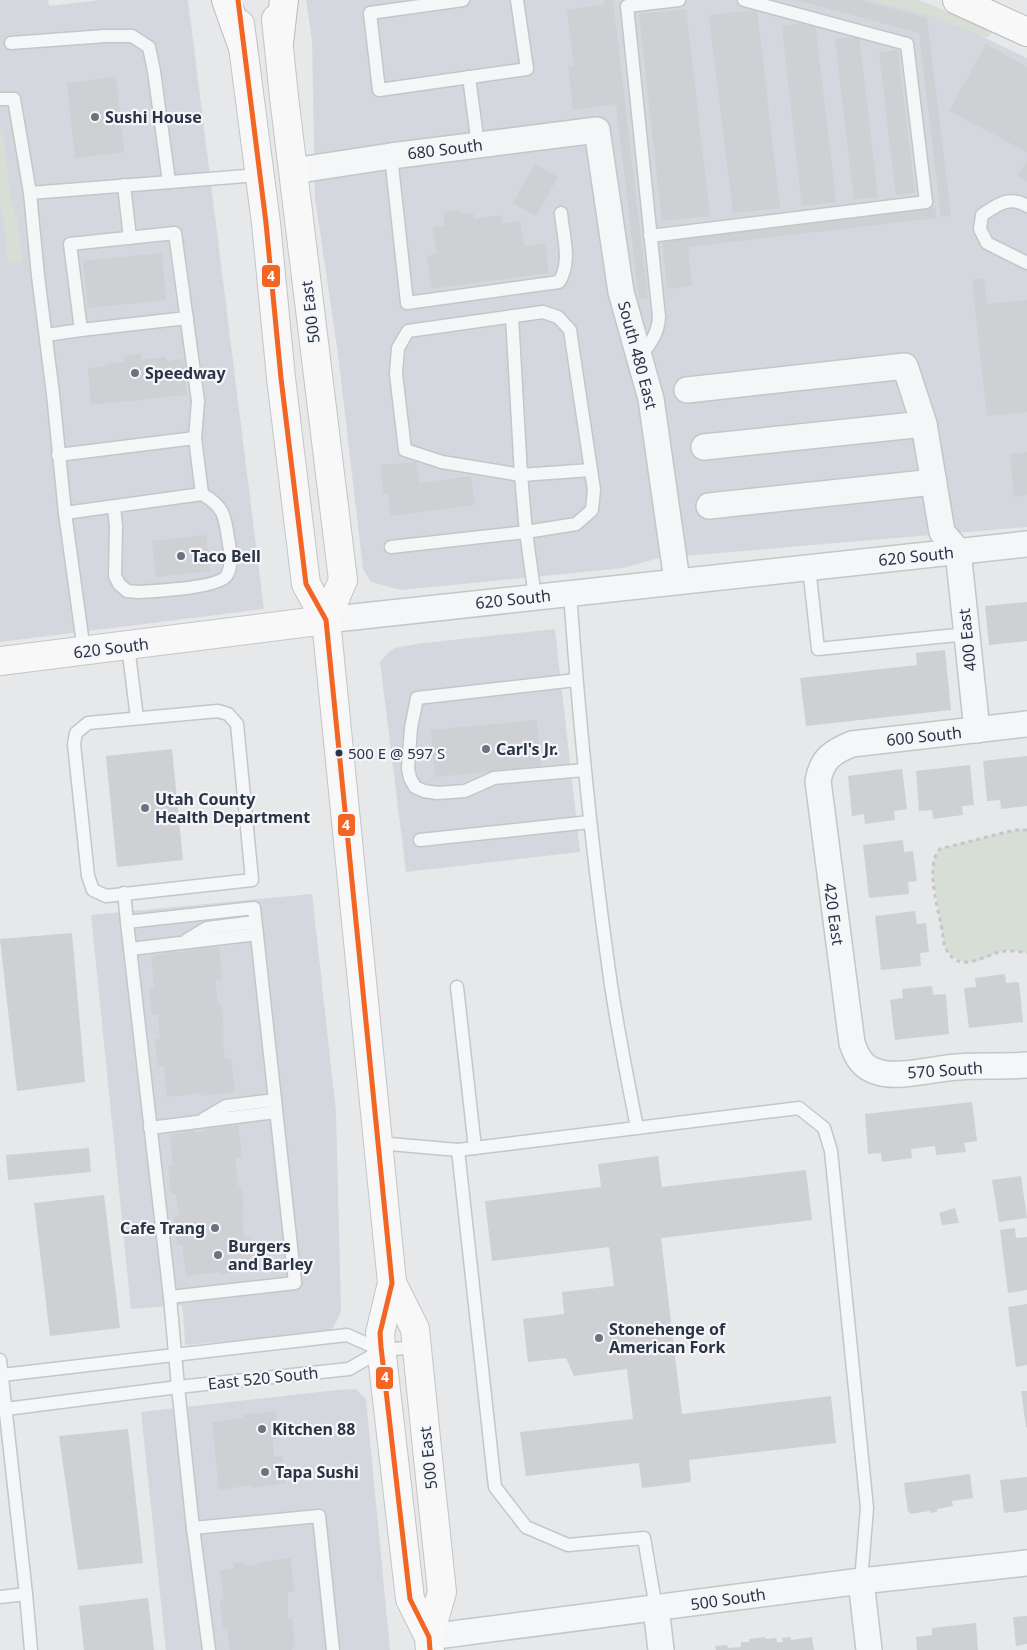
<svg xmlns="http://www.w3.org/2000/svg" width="1027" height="1650" font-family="'Noto Sans',sans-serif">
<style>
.built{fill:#d4d7dd}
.green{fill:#d6ded6}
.building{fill:#ced0d3}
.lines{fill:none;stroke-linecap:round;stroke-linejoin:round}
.lane-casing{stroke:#c4c6c8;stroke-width:15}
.street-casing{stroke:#c4c6c8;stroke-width:28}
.secondary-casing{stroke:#c4c6c8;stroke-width:30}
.primary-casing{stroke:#c2c5c8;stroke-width:30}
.highway-casing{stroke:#b8bbbf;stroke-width:30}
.path{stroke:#c5c6ca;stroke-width:3;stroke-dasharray:4 4;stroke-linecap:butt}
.lane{stroke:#f5f6f7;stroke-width:12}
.street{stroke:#f5f6f7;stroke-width:25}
.secondary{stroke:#f8f8f8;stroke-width:28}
.primary{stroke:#f8f8f8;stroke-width:28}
.highway{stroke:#f8f8f8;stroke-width:28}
.bus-1-casing{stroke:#f4f6f9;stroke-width:9}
.bus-1{stroke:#f26522;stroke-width:5}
.poi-dot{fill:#6c737f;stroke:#f4f6f9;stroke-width:2}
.bus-dot{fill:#2b3445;stroke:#f4f6f9;stroke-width:2}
.labels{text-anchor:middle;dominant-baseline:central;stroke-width:4.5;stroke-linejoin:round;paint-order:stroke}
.bus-label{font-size:15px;fill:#2b3445;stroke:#f4f6f9;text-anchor:start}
.poi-label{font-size:16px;font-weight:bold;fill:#2b3445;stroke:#f4f6f9;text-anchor:start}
.street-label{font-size:16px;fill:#2b3445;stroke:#f4f6f9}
.line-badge{stroke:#f4f6f9;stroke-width:2}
.badge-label{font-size:14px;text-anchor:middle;font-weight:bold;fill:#fff}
</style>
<rect width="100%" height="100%" fill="#e6e8ea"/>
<g class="built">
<path d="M0 0H48L49 6 100 0H188L264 609 0 642Z"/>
<path d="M306 0H893L929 11 1027 58V527L659 558 623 568 401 590 371 582 363 569 338 354 315 198 312 40Z"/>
<path d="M555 629 580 852 406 872 380 662 388 653 395 648 423 643Z"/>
<path d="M312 894 336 1112 341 1312 333 1328 325 1333 185 1345 183 1311 181 1305 131 1309 91 915Z"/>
<path d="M356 1389 366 1399 390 1650H166L141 1412 337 1390Z"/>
</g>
<g class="green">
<path d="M870 0H918L994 30 987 38 930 16Z"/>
<path d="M0 130 4 140 11 197 18 223 22 258V262L12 264 8 261 3 218 0 208Z"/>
<path d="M1019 829 1027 830V953C1019 951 1010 950 1003 951 995 952 988 958 980 960 965 965 949 959 944 944L933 878C932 865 933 851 946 847Z"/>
</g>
<g class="building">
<path d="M604 0H613L648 298 639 299 616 104 573 110 568 66H574L567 10 605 4Z"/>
<path d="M796 0H860L927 18 951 216 941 217 919 33Z"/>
<path d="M686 9 710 216 662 221 639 14Z"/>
<path d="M757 10 780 208 733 213 709 15Z"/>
<path d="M815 22 836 202 802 206 782 26Z"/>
<path d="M859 36 878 197 854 200 835 39Z"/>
<path d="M986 44 1027 67V152L949 111Z"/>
<path d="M898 50 915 193 896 195 879 52Z"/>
<path d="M116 77 124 152 75 158 67 83Z"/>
<path d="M1027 159V181L1018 176Z"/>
<path d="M535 164 558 177 536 216 513 203Z"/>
<path d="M935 208 936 218 688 247 692 286 667 289 662 239Z"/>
<path d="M459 210 464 214 473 213 474 219 501 215 502 224 520 221 524 246 545 243 549 273 432 289 427 256 437 254 433 227 445 225 443 212Z"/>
<path d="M162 253 166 300 88 308 83 261Z"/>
<path d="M984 278 987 304 1027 300V412L987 416 972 280Z"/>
<path d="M141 354 142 360 166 357V361L183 359 187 395 91 405 88 368 105 367V364L125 362 124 356Z"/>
<path d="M1027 452V495L1014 497 1010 454Z"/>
<path d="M416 462 419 483 471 476 475 505 391 516 388 493 383 494 381 465Z"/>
<path d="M206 535 210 571 156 577 152 541Z"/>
<path d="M1027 602V641L989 645 985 606Z"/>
<path d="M945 650 951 710 806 726 800 678 917 665 916 653Z"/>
<path d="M537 720 541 767 435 777 431 730Z"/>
<path d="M172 749 183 860 117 867 106 756Z"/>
<path d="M1027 756V806L1001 809 1000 800 987 801 983 761Z"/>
<path d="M970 765 974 805 962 806 963 815 933 819 932 810 919 811 916 771Z"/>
<path d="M902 769 907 809 894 811 895 820 865 824 864 814 852 816 848 776Z"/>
<path d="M903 840 904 852 913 851 917 881 908 882 909 894 869 898 863 845Z"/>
<path d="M915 911 917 924 926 923 929 952 920 953 921 966 881 970 875 916Z"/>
<path d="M72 933 85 1082 17 1091 0 939Z"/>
<path d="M219 947 222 979 215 980 218 1005H221L224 1034 222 1035 225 1059 231 1058 235 1092 201 1096V1093L167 1097 164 1066H158L155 1039H160L158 1015H152L149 988 154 987 151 956 164 954V953L174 951 175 953 185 952V950Z"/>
<path d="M1005 974 1006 983 1019 982 1023 1022 969 1028 964 988 976 987 975 978Z"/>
<path d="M932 986 933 995 946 994 949 1034 895 1040 890 1000 903 998 902 989Z"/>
<path d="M972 1102 977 1141 964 1143 966 1152 936 1155 935 1146 911 1149 912 1158 882 1162 881 1153 868 1154 865 1114Z"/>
<path d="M238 1125 242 1158H235L238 1186H241L244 1212H242L244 1237 251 1236 255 1270 221 1274 220 1272 186 1276 182 1245H177L174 1217 179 1216 176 1194H171L168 1166 173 1165 170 1135 184 1133 183 1131 194 1130 195 1132 206 1131 205 1129Z"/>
<path d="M89 1148 91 1172 8 1180 6 1155Z"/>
<path d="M658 1156 662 1187 806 1170 812 1220 661 1238 682 1414 831 1396 836 1443 689 1460 691 1482 642 1488 639 1463 526 1476 520 1432 633 1419 627 1369 574 1376 566 1358 528 1362 523 1319 564 1314 562 1292 614 1286 609 1247 492 1261 485 1201 601 1187 598 1164Z"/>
<path d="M1021 1176 1027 1218 999 1222 992 1180Z"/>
<path d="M104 1195 120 1328 50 1336 34 1203Z"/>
<path d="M955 1208 959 1223 942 1225 939 1213Z"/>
<path d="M1015 1228 1016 1238 1027 1237V1290L1008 1293 1000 1230Z"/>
<path d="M1027 1304V1365L1016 1367 1008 1307Z"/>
<path d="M1021 1391H1027V1427H1026Z"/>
<path d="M276 1411 278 1438 273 1439 274 1457 282 1456 285 1483 251 1488V1485L219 1490 212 1422 243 1418V1415Z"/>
<path d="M128 1429 143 1563 78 1570 59 1436Z"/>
<path d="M970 1474 973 1498 952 1501 953 1506 937 1509V1512L930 1513V1511L910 1514V1511L908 1512 904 1483Z"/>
<path d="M1027 1477V1510L1004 1513 1000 1480Z"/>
<path d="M291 1558 294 1592H288V1618L292 1617 295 1647H292V1650H230L227 1628H223L220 1600 224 1599 220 1570 234 1568V1563L244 1562 245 1566 257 1565V1563Z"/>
<path d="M148 1598 154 1650H84L79 1606Z"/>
<path d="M1027 1616V1644L1016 1646 1013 1617Z"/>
<path d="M976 1623 978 1650H917L916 1637 932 1635V1628Z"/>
<path d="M765 1637 766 1639 776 1638 777 1642H783L782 1638 790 1637 791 1640 812 1637 814 1650H716L715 1646 727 1645 728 1648 741 1647V1642H749V1639Z"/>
</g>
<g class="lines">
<g class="lane-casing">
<g id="lane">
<path d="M463 0 370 13 379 90 527 69 517 0"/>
<path d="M11 43 105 36H132L149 47 154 71 169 182"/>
<path d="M469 77 478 145"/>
<path d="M0 99H14L30 193 38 276 53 394 65 513 84 651"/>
<path d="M391 156 407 303 559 282C572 262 563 236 561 213"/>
<path d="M124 185 130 238"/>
<path d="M30 193 260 175"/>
<path d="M1027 206C1009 195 997 205 982 215L980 229 987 243 1027 263"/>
<path d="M650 236 926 202 907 44 744 0"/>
<path d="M543 312 558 317 570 330 594 490 592 510 576 524 526 532 521 475 442 462 405 450 396 374 398 348 408 331Z"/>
<path d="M512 316 521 475 591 470"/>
<path d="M81 330 187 318"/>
<path d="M46 335 81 330 70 244 175 233 198 401 195 438 202 494 65 513"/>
<path d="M640 357C650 343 658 335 659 317L627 6 679 0"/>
<path d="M58 455 195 438"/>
<path d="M114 507 116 526 115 576 119 584 127 591 138 592C154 591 220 588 227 575 233 564 230 549 228 538 225 515 223 506 202 494"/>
<path d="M391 547 526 532 535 597"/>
<path d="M809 567 818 649 967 634"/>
<path d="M570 593C579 720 591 845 609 971 616 1023 627 1076 637 1128"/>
<path d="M128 646 137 718"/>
<path d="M576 680 417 698 411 728 408 768 410 778 415 787 424 791 437 793 465 791 494 778 584 770"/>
<path d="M218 711 228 714 237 724 252 880 106 896 93 890 88 876 74 744 76 733 88 723Z"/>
<path d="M420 840 590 822"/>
<path d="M124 893 127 922"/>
<path d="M187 940 207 928 255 922"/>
<path d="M130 949 257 934"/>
<path d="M457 987 475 1148"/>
<path d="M204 1119 226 1106 275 1100"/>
<path d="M150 1128 276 1112"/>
<path d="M378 1143 458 1150 799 1108 824 1128 831 1151 867 1508 861 1581"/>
<path d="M458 1150 495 1487 526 1527 568 1545 644 1538 656 1608"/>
<path d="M170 1297 295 1283 254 908 127 922 170 1297 178 1387 193 1528 209 1650"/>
<path d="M0 1360 26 1594 0 1597"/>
<path d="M2 1375 347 1335 381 1350"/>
<path d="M6 1409 178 1387 349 1369 382 1350 417 1347"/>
<path d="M193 1528 319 1516 333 1650"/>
<path d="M26 1594 31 1650"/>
</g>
</g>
<g class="street-casing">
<g id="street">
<path d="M293 171 391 156 597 130 621 292 651 399 677 581"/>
<path d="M687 390 905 366 924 424 942 532 958 551 977 730"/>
<path d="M704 447 924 424"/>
<path d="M709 506 934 482"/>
<path d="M326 620 1027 544"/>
<path d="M1027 724 852 744C832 752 822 759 818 781L852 1043C857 1058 863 1068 878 1072 898 1079 936 1068 958 1067 981 1065 1004 1067 1027 1065"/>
<path d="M861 1581 869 1650"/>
<path d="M656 1608 661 1650"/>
<path d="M429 1637 861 1581 1027 1563"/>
</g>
</g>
<g class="secondary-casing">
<path id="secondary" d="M0 661 326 620"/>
</g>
<g class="primary-casing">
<g id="primary">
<path d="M276 19 284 97 343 580 326 620"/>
<path d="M240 24 266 223 281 378 306 584 326 620 392 1283 380 1333 381 1347 410 1599 429 1637 430 1650"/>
<path d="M392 1283 415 1329 429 1468 442 1592 429 1637"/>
</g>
</g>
<g class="highway-casing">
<g id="highway">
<path d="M226 0 243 48"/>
<path d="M957 0 1027 32"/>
<path d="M279 43 284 0"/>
</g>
</g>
<path class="path" d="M1027 830H1014L940 849C922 869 943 919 944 945 957 975 979 958 999 952 1007 950 1019 951 1027 953"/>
<use href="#lane" class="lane"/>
<use href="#street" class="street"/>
<use href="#secondary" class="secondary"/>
<use href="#primary" class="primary"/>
<use href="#highway" class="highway"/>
<g class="bus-1-casing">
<path id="bus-1" d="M238 0 266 223 281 378 306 584 326 620 392 1283 380 1333 381 1347 410 1599 429 1637 430 1650"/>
</g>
<use href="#bus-1" class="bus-1"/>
</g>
<g class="poi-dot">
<circle cx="95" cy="117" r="5"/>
<circle cx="135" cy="373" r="5"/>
<circle cx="181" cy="556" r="5"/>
<circle cx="486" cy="749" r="5"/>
<circle cx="145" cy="808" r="5"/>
<circle cx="215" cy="1228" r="5"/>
<circle cx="218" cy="1255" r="5"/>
<circle cx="599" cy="1338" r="5"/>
<circle cx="262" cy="1429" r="5"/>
<circle cx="265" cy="1472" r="5"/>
</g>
<circle class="bus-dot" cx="339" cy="753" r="4.5"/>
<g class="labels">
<g class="bus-label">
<text x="348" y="753">500 E @ 597 S</text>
</g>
<g class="poi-label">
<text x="105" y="117">Sushi House</text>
<text x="145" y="373">Speedway</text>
<text x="191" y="556">Taco Bell</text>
<text x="496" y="749">Carl's Jr.</text>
<text x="155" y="799">Utah County<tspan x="155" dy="18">Health Department</tspan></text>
<text x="205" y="1228" text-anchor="end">Cafe Trang</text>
<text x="228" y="1246">Burgers<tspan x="228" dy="18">and Barley</tspan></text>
<text x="609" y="1329">Stonehenge of<tspan x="609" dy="18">American Fork</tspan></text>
<text x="272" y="1429">Kitchen 88</text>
<text x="275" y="1472">Tapa Sushi</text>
</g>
<g class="street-label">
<text transform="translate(445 149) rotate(-7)">680 South</text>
<text transform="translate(310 312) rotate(-97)">500 East</text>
<text transform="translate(638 355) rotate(75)">South 480 East</text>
<text transform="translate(916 556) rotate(-6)">620 South</text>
<text transform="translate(513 599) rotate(-6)">620 South</text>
<text transform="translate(967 640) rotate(-96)">400 East</text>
<text transform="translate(111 648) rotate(-7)">620 South</text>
<text transform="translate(924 736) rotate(-6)">600 South</text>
<text transform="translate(834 914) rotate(82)">420 East</text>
<text transform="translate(945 1070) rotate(-4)">570 South</text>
<text transform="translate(263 1378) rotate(-6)">East 520 South</text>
<text transform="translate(428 1458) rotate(-96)">500 East</text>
<text transform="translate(728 1599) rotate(-8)">500 South</text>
</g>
</g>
<g class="line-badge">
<rect x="261" y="264" width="20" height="24" rx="5" fill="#f26522"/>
<rect x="337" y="813" width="19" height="24" rx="5" fill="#f26522"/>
<rect x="375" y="1366" width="19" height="24" rx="5" fill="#f26522"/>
</g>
<g class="badge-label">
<text x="271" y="281">4</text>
<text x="346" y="830">4</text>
<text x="385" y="1382">4</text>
</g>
</svg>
